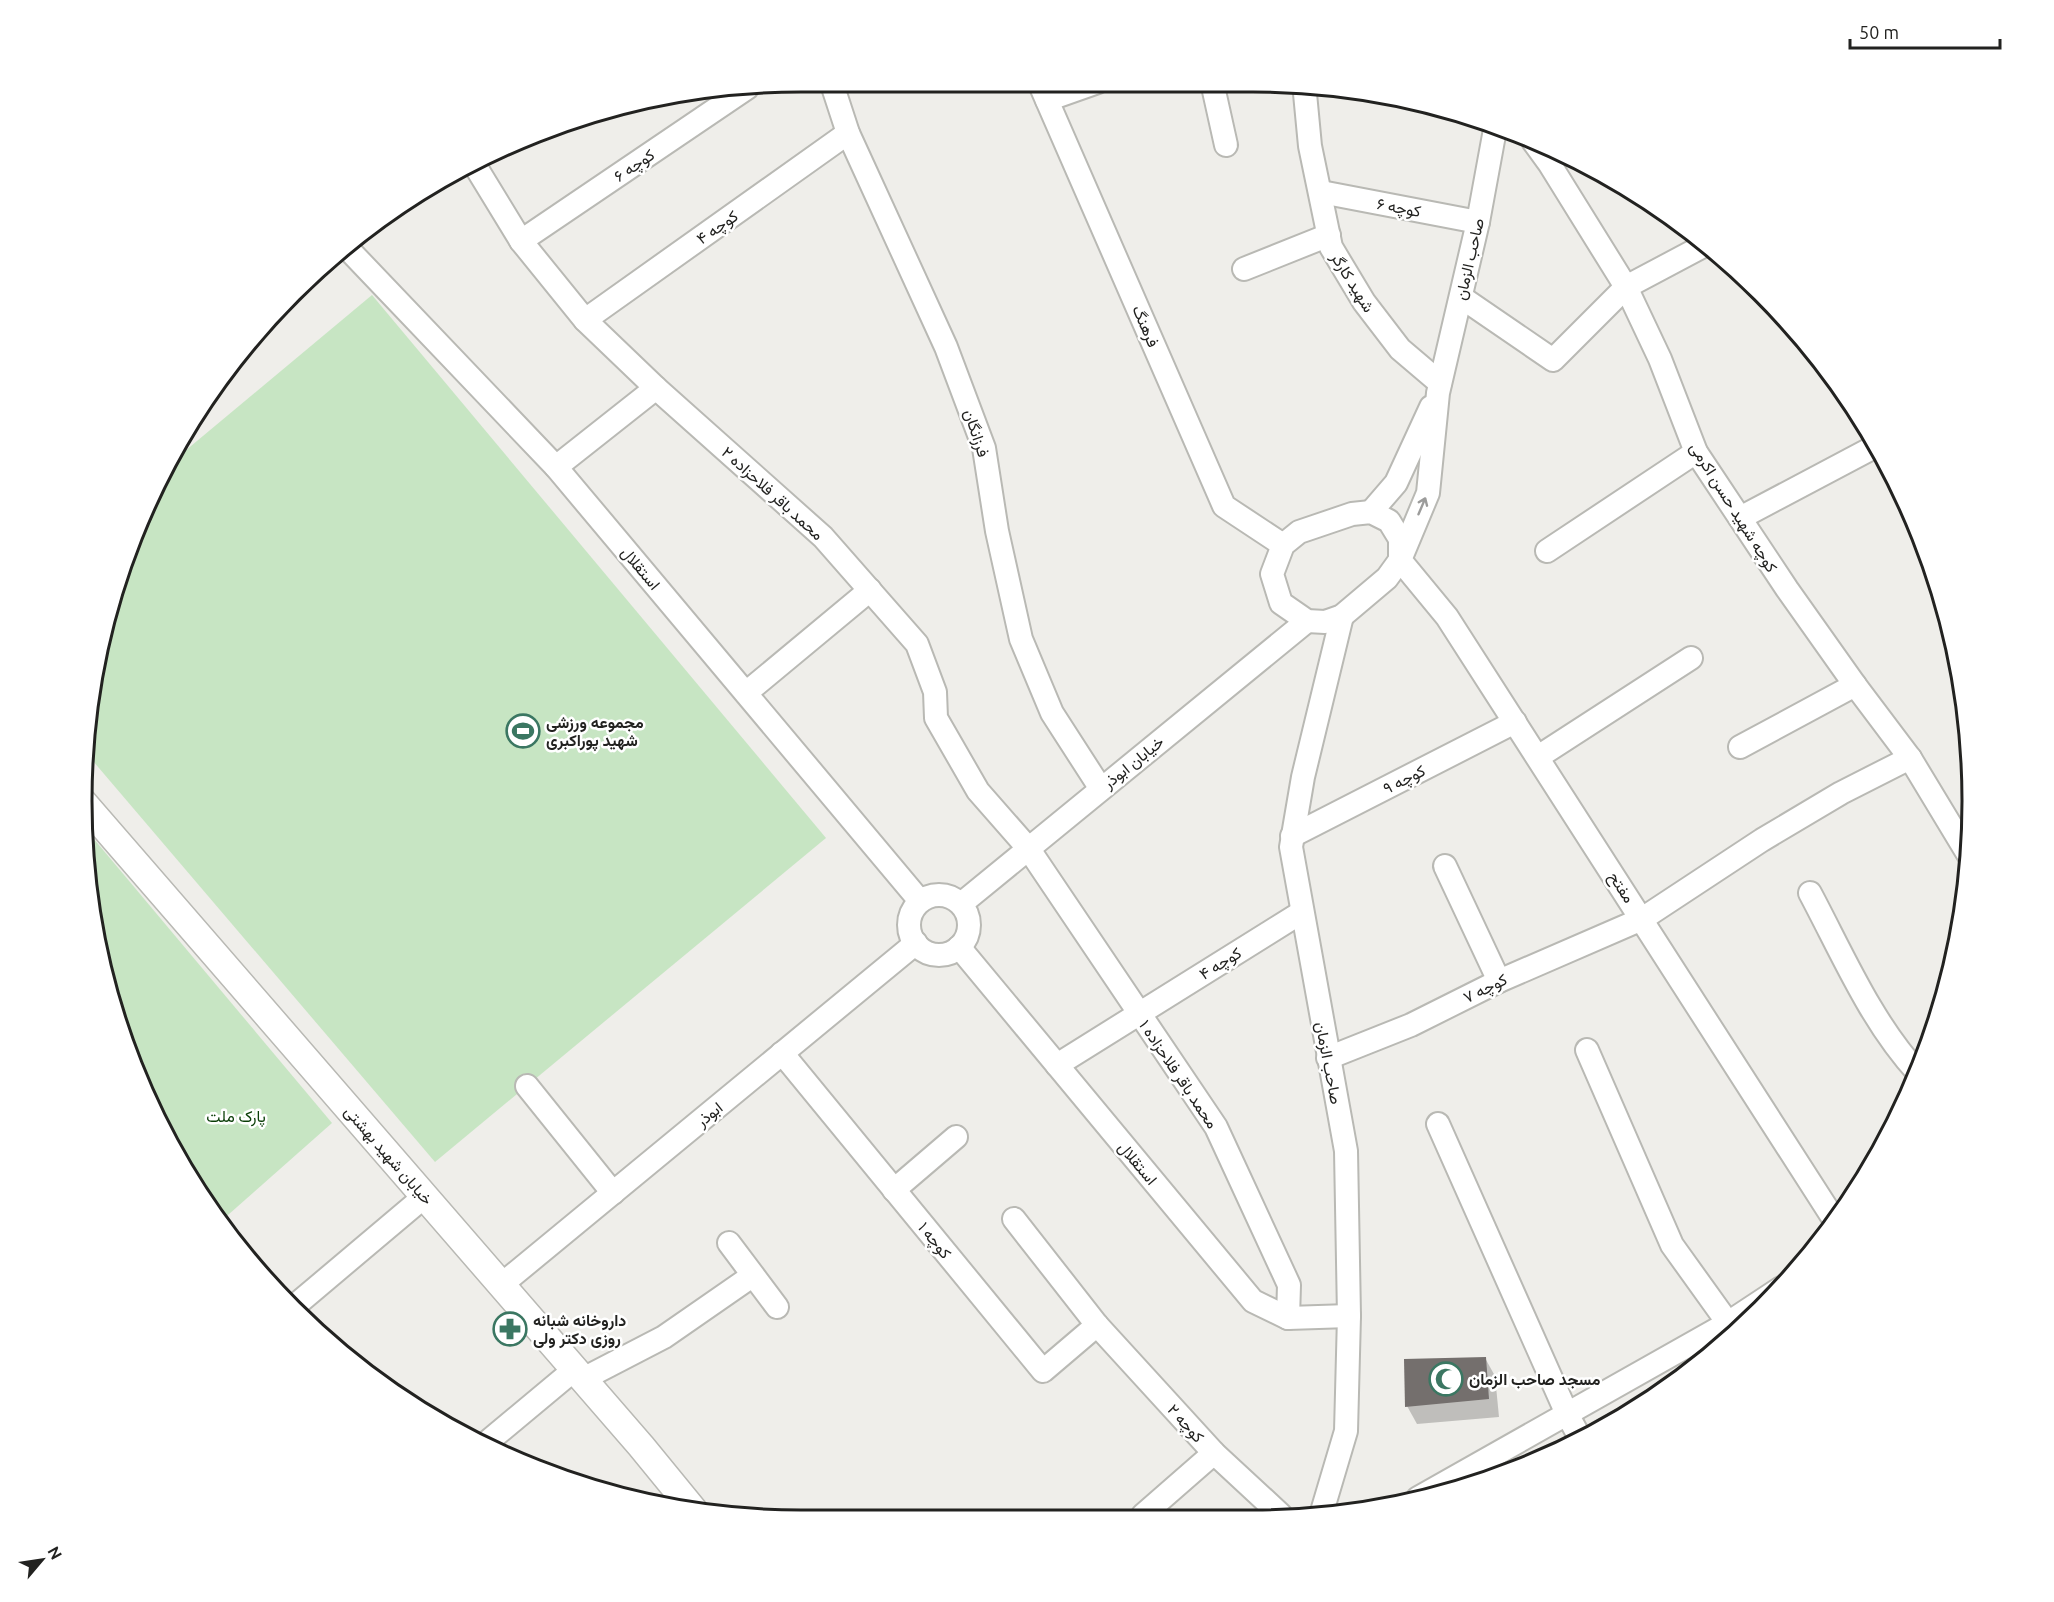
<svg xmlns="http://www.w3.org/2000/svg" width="2054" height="1602" font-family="Ubuntu,Vazirmatn,sans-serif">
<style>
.green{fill:#c7e5c3}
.shadow{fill:#0003}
.building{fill:#746f6d}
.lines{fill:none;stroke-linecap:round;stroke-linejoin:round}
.minor-casing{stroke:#b9b9b4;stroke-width:26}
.major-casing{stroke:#b9b9b4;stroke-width:30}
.minor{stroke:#fff;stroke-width:22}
.major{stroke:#fff;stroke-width:27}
.oneway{stroke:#9c9c9b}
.labels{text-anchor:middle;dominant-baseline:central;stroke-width:5;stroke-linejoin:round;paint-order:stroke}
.street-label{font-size:16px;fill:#222220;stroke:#fff}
.poi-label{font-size:16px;font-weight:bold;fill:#222220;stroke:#fff;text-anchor:start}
.park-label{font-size:16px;fill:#093d06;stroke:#fff}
.rim{fill:none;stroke:#222220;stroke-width:3}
</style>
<rect width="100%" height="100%" fill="#efeeea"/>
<g class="green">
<path d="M372 295 826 838 435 1162 87 754 105 615 167 466Z"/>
<path d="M83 826 332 1123 220 1222 202 1201 119 1032 95 941Z"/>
</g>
<path class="shadow" d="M1485 1358 1495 1376 1499 1417 1417 1424 1407 1406Z"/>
<path class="building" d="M1486 1357 1489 1399 1405 1407 1404 1359Z"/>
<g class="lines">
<g class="minor-casing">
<g id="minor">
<path d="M831 81 848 133 946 347 984 448 997 531 1021 639 1052 713 1101 789"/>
<path d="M1039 82 1224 506 1283 545"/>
<path d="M1212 82 1226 145"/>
<path d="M1304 83 1310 146 1331 247 1364 302 1400 349 1440 383"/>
<path d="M1047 100 1098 82"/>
<path d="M1496 124 1478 222 1438 393 1428 493 1400 560 1447 617 1835 1221"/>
<path d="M1533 141 1549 163 1626 287 1660 359 1696 452 1787 589 1855 685 1910 758 1968 854"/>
<path d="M474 164 521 241 585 320 656 388 823 537 917 644 935 692 936 718 978 791 1028 848 1216 1127 1289 1285 1288 1318"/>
<path d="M1321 192 1478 222"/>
<path d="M521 241 747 88"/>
<path d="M348 249 556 467 920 901"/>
<path d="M1244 269 1329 235"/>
<path d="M1461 297 1553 360 1626 287 1707 244"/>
<path d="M585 320 848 133"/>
<path d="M556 467 656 388"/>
<path d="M1371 512 1389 521 1400 539V560L1387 578 1342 616 1325 622 1307 621 1281 603 1272 574 1283 545 1299 532 1352 514Z"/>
<path d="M1371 512 1396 483 1431 407"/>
<path d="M1740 518 1876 446"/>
<path d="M1547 551 1696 452"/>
<path d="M746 693 870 590"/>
<path d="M1740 747 1855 685"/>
<path d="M1538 757 1691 658"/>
<path d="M1292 836 1515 722"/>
<path d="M1445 866 1499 981"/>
<path d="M1810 893C1843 955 1871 1022 1919 1074"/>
<circle cx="939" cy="925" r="30"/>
<path d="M961 904 1307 621"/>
<path d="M959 947 1253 1301 1288 1318 1349 1316"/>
<path d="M1587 1050 1672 1245 1728 1323"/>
<path d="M782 1053 1043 1371 1097 1325"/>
<path d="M1328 1058 1411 1025 1499 981 1642 919 1762 840 1841 793 1910 758"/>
<path d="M1057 1065 1302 912"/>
<path d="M527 1086 613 1193"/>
<path d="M1438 1124 1567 1414 1579 1436"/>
<path d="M894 1190 956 1137"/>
<path d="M1014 1219 1097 1325 1214 1453 1281 1515"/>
<path d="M729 1243 777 1307"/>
<path d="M501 1285 916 943"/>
<path d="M291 1309 425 1196"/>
<path d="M583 1379 664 1337 752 1276"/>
<path d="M485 1444 575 1369"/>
<path d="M1418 1498 1728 1323 1781 1288"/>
<path d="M1143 1515 1214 1453"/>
<path d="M1321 1515 1346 1431 1349 1316 1346 1151 1291 847 1303 777 1342 616"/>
</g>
</g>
<g class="major-casing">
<path id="major" d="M81 800 641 1446 695 1512"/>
</g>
<use href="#minor" class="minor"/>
<use href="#major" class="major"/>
</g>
<defs><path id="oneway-shaft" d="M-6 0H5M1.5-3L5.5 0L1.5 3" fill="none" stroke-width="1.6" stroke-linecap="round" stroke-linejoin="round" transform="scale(1.5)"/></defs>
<use class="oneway" href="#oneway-shaft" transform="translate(1422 506) rotate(-67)"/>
<defs>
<g id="stadium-ring" transform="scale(1.725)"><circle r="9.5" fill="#fff" stroke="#3b7762" stroke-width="1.5"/><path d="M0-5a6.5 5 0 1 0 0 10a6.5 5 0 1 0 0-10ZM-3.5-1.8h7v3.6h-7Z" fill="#3b7762"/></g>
<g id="pharmacy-ring" transform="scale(1.725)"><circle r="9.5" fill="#fff" stroke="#3b7762" stroke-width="1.5"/><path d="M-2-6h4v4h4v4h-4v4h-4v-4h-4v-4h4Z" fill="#3b7762"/></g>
<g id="mosque-ring" transform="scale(1.725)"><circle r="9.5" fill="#fff" stroke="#3b7762" stroke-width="1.5"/><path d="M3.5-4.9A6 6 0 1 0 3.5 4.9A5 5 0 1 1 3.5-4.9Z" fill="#3b7762"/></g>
</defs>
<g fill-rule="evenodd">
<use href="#stadium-ring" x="523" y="731"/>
<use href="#pharmacy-ring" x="510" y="1329"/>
<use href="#mosque-ring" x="1446" y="1379"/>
</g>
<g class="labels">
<g class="street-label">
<text transform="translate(634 165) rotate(-34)">کوچه ۶</text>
<text transform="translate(1399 207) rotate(11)">کوچه ۶</text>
<text transform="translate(717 227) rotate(-35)">کوچه ۴</text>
<text transform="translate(1469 259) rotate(-77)">صاحب الزمان</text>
<text transform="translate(1353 282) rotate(58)">شهید کارگر</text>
<text transform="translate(1146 326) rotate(67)">فرهنگ</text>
<text transform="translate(977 433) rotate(72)">فرزانگان</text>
<text transform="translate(773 493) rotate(42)">محمد باقر فلاحزاده ۲</text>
<text transform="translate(1734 507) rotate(58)">کوچه شهید حسن اکرمی</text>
<text transform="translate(641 568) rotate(50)">استقلال</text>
<text transform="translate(1133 762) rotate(-39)">خیابان ابوذر</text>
<text transform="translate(1404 779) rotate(-27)">کوچه ۹</text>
<text transform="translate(1622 887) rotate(57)">مفتح</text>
<text transform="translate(1220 963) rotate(-32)">کوچه ۴</text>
<text transform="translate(1485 988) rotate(-26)">کوچه ۷</text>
<text transform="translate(1329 1063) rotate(79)">صاحب الزمان</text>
<text transform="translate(1179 1074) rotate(56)">محمد باقر فلاحزاده ۱</text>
<text transform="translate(709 1114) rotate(-39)">ابوذر</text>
<text transform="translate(389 1155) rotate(49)">خیابان شهید بهشتی</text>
<text transform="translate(1138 1163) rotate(50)">استقلال</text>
<text transform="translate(935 1240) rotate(51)">کوچه ۱</text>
<text transform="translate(1186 1423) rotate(48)">کوچه ۲</text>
</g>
<g class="poi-label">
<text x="546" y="722">مجموعه ورزشی<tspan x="546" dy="18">شهید پوراکبری</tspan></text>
<text x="533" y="1320">داروخانه شبانه<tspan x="533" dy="18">روزی دکتر ولی</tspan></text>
<text x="1469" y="1379">مسجد صاحب الزمان</text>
</g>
<g class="park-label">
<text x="236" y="1116">پارک ملت</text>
</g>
</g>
<path d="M0 0H2054V1602H0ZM801 92H1253A709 709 0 0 1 1962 801V801A709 709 0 0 1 1253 1510H801A709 709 0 0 1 92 801V801A709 709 0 0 1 801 92Z" fill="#fff" fill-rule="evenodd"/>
<path class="rim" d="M801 92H1253A709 709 0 0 1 1962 801V801A709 709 0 0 1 1253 1510H801A709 709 0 0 1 92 801V801A709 709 0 0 1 801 92Z"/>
<g transform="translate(42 1560) rotate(61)" stroke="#ffffff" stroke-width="4.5" paint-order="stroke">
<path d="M0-4.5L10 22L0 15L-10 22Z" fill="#222220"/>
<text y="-9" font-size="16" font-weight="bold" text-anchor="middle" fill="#222220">N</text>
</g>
<path d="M1850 39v9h150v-9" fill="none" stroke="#222220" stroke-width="3"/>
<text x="1859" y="39" font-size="18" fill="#222220" stroke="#ffffff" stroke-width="4.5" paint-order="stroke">50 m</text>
</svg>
